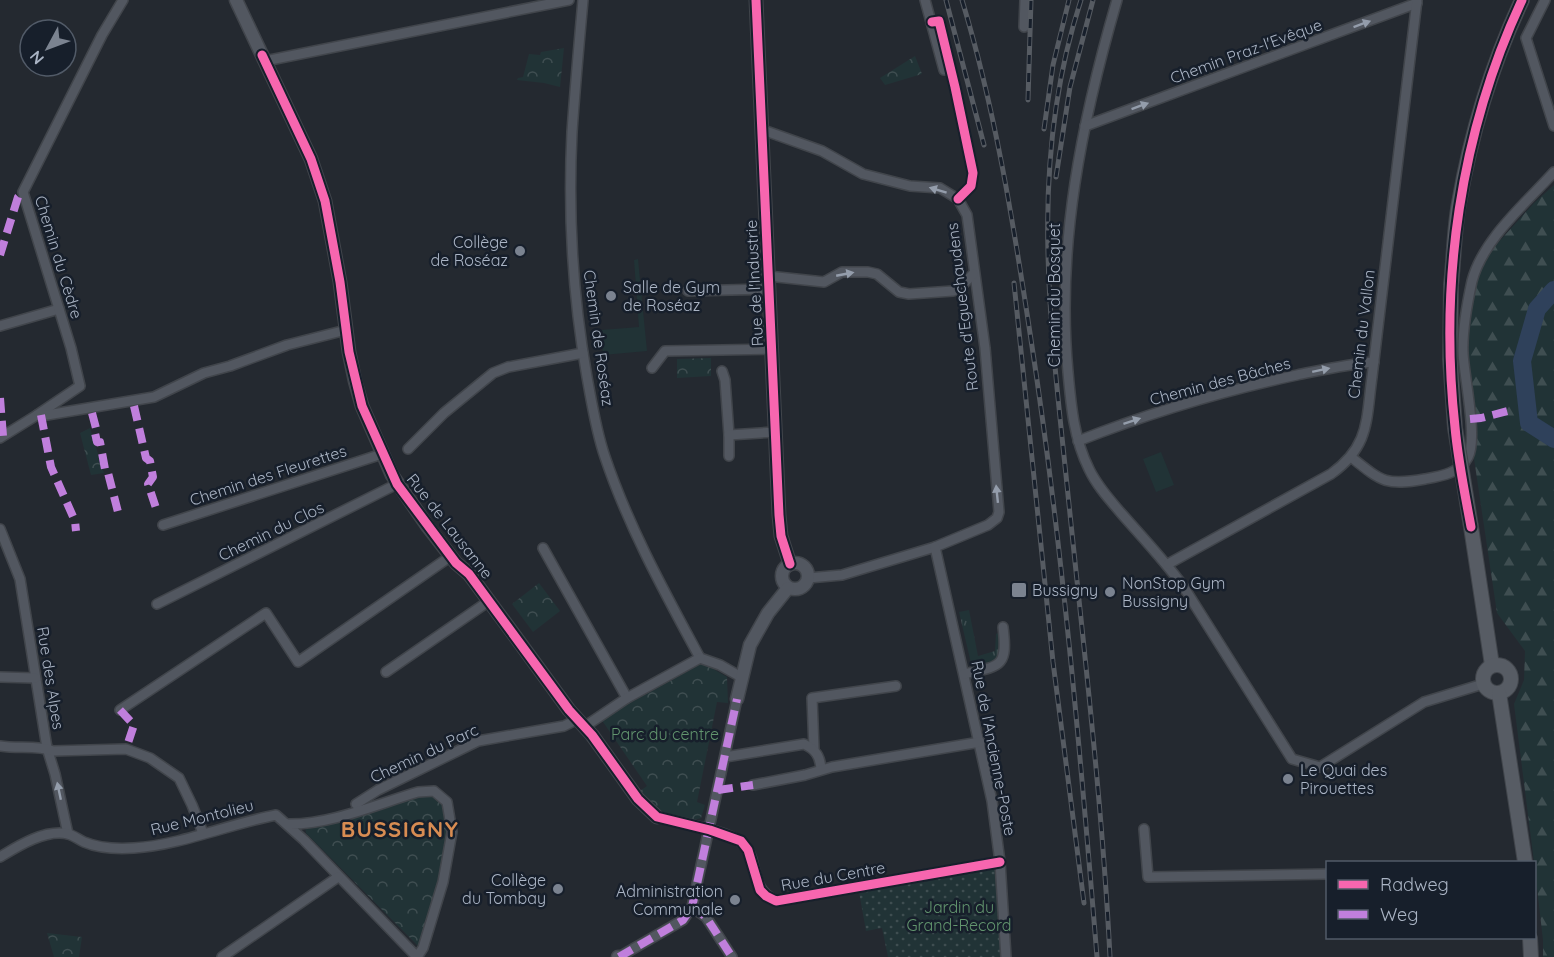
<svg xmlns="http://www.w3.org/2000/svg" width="1554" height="957" font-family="Quicksand,sans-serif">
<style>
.grass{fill:url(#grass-tufts)}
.forest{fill:url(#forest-firs)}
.park{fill:url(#park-crowns)}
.garden{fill:url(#garden-dots)}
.pitch{fill:#213336}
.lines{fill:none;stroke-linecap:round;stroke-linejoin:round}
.river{stroke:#2f415b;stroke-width:18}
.minor-casing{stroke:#41454b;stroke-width:12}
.tertiary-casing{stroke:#41454b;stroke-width:15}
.secondary-casing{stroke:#41454b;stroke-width:16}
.minor{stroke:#525760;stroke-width:9}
.tertiary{stroke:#525760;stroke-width:12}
.secondary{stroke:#575c64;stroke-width:14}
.rail-casing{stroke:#565b62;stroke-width:5}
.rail{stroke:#171f2b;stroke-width:3;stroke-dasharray:9;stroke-linecap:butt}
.secondary-bridge-casing{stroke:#41454b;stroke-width:16;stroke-linecap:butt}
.secondary-bridge{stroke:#575c64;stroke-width:14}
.quiet{stroke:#c07fdc;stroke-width:8;stroke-dasharray:15 8;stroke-linecap:butt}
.cycleway-casing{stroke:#171f2b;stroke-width:13}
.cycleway{stroke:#f766af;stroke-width:9}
.oneway{fill:#949dab}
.poi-dot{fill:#7b8390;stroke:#171f2b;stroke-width:2}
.labels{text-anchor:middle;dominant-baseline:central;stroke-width:5;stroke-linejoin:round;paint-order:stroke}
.street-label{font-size:16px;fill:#aab4c4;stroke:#171f2b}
.poi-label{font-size:16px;fill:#aab4c4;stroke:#171f2b;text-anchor:start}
.park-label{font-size:16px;fill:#62956e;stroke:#171f2b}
.district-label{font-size:22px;font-weight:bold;letter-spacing:1.5px;fill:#d88c52;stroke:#171f2b}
</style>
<defs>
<pattern id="grass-tufts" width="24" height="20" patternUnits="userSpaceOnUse" patternTransform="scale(1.5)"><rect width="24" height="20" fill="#213336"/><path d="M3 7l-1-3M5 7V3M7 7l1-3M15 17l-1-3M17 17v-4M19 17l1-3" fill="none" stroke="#3f4e51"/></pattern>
<pattern id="forest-firs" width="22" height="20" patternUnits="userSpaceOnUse" patternTransform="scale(1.5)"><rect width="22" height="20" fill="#213336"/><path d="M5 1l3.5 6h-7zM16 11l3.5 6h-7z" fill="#3f4e51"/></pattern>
<pattern id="park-crowns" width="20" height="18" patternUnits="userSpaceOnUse" patternTransform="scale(1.5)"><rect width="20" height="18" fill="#213336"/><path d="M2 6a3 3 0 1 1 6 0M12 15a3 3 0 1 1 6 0" fill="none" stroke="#3f4e51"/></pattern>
<pattern id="garden-dots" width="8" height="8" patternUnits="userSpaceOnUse" patternTransform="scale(1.5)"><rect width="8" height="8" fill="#213336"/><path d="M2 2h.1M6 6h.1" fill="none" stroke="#3f4e51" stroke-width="1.8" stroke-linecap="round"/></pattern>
</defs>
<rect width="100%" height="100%" fill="#242930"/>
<path class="grass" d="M969 610 978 656 995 651 996 634 998 633C1002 656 1000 662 977 666L971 663 959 612Z"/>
<path class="forest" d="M1554 185V957H1543V940L1534 862 1514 704 1524 680 1525 651 1497 613 1462 378 1471 298 1487 255 1534 203Z"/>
<g class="park">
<path d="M564 48 560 87 544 83 517 80 518 78 523 77 529 54 540 55 541 52Z"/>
<path d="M915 56 922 74 885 85 880 78Z"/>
<path d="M711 358V376L677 378V359Z"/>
<path d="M90 428 104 473 91 475 80 433Z"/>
<path d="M539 583 560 611 533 632 512 604Z"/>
<path d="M703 663 727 677 728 703 717 702 697 802 705 805 701 818 691 821 660 813 640 791 647 786 601 719Z"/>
<path d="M421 794C476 793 428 918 419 947L306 833 305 825Z"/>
<path d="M47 933 82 937 79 957H54Z"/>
</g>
<path class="garden" d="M996 868 1003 957H888L882 928 866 931 859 892Z"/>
<g class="pitch">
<path d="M638 259 647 351 603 355 601 330 639 327 634 260Z"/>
<path d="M1161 452 1174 485 1156 492 1143 459Z"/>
</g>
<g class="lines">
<path class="river" d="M1554 290 1537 309 1522 361 1529 423 1554 439"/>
<g class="minor-casing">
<g id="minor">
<path d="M583 0C579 44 575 88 572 132 568 212 573 298 587 377 592 404 596 431 605 457 629 528 665 593 700 658"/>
<path d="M925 0 944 70"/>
<path d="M1117 0C1082 120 1056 246 1068 372 1071 406 1074 439 1089 469 1097 486 1110 500 1121 513 1142 537 1164 560 1183 586L1292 759 1320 767 1424 702 1483 684"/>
<path d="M1545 0 1526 38 1554 126"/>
<path d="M1024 27 1025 0"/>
<path d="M265 61 569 0"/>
<path d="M1085 126 1417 3"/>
<path d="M763 130 822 151 863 174 910 186 940 188 958 199 967 215 985 348 999 512 997 518 988 525 935 547 842 575 808 578"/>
<path d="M768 276 824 282 842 272H868L877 274 899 292 909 294 953 291 960 288 973 274"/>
<path d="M688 291 769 289"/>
<path d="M0 326 59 309"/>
<path d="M652 368 665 351 772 349"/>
<path d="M722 371 725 380 729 435"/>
<path d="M37 415 80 386 71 348 23 192 102 35 123 0"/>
<path d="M0 438 37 415H47L154 397 204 373 230 366 287 345 346 330"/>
<path d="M1078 441C1149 413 1222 391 1297 375 1322 370 1348 364 1374 362"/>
<path d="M408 449 444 413 493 373 508 367 583 353"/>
<path d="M729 456V435L775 432"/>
<path d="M1351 457C1382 482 1386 486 1425 479 1442 476 1460 473 1468 457 1478 439 1464 376 1463 353 1462 329 1467 304 1472 281 1483 239 1526 203 1554 172"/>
<path d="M163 525 382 454"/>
<path d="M0 529 20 579 47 748 55 774 68 834"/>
<path d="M935 547 992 801 1000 862 1006 957"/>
<path d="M543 548 627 698"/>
<path d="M1168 564 1331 474C1370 446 1366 420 1372 377L1417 0"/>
<path d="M157 604 397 484"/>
<path d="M700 658 720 665 741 677"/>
<path d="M386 672 489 601"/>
<path d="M964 674C1001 666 1008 667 1003 627"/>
<path d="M0 677 35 678"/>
<path d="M120 710 266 613 298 662 451 556"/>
<path d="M584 727 627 698 700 658"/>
<path d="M0 746C17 749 38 745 53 751L126 749 150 758 179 778 192 805 203 833"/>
<path d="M814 749 812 698 896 686"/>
<path d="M725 757 804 744C816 750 820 756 821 769"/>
<path d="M753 785 805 775 832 767 980 742"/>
<path d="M356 804 378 790 478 741 564 726 576 720"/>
<path d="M657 817C676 822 728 830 742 843 761 860 747 887 776 901L1000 862"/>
<path d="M1144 829 1148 877 1328 874"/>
<path d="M0 857C18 846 45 829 68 834 73 835 79 840 84 842 98 848 118 849 134 848 181 845 229 824 276 815L304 840 417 957 423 948 443 882 452 832 447 802 434 791 418 792C377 804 330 825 288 824"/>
<path d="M692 907 706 917 732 957"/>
<path d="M222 957 338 877"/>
<path d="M619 957 683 920 692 907 737 699"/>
</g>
</g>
<g class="tertiary-casing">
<g id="tertiary">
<path d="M236 0 311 159 325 201 340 282 349 352 355 381 362 406 392 475 428 527 456 563 469 574 512 632 569 710 592 735 638 799 657 817"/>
<path d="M756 0 779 515 781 536 790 564"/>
<circle cx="795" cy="576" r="13"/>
<path d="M737 699 750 645 768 613 788 588"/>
<path d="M618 957H619"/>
</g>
</g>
<g class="secondary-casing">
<g id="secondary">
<path d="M1451 285C1454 258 1454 230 1459 203 1471 133 1492 64 1522 0"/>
<path d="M1471 527 1492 665"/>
<circle cx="1497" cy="679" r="14"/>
<path d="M1499 693 1525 862"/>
<path d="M1530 938 1531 957"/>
</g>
</g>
<use href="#minor" class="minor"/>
<use href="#tertiary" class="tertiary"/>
<use href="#secondary" class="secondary"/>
<g class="rail-casing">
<g id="rail">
<path d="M946 0 984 145"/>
<path d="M962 0C995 109 1013 221 1030 333 1062 540 1080 749 1097 957"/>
<path d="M1081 0C1028 162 1050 319 1067 485 1083 642 1102 799 1110 957"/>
<path d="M1028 100 1031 0"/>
<path d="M1044 129 1053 65 1069 0"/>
<path d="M1056 177 1070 87 1093 0"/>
<path d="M1014 283 1053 662 1084 903"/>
</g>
</g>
<use href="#rail" class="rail"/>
<g class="secondary-bridge-casing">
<path id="secondary-bridge" d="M1451 285 1450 359 1455 428 1471 527"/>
</g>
<use href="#secondary-bridge" class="secondary-bridge"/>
<g class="quiet">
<path d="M0 255 18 197 23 192"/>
<path d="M0 398 3 436"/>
<path d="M134 406 146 458 150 461 153 477 148 484 156 508"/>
<path d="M92 413 97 432 95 433 97 442H100L105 469H107L118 512 117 518"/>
<path d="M41 415 51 467 75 521 76 531"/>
<path d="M1470 419 1481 418 1508 411"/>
<path d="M120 710 134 725 126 749"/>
<path d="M718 790 753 785"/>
<path d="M692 907 706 917 732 957"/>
<path d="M619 957 683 920 692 907 737 699"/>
</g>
<g class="cycleway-casing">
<g id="cycleway">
<path d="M756 0 779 515 781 536 790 564"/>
<path d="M932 22 939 21 955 87 973 173 971 186 958 199"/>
<path d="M262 55 311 159 325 201 340 282 349 352 362 406 397 484 456 563 469 574 569 710 592 735 638 799 657 817 710 830 741 841 748 850 760 890 766 896 776 901 1000 862"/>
<path d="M1471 527C1465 494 1458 461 1455 427 1439 282 1460 133 1522 0"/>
</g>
</g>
<use href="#cycleway" class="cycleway"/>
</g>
<defs><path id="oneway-solid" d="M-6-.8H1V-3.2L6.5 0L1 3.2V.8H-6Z" transform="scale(1.5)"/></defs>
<g class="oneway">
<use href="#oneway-solid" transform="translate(1362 24) rotate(-20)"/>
<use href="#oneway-solid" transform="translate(1140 106) rotate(-20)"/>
<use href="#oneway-solid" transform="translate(938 190) rotate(-163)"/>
<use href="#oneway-solid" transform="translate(845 274) rotate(-11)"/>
<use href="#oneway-solid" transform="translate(1321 370) rotate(-12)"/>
<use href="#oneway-solid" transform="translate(1132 421) rotate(-18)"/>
<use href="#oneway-solid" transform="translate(997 494) rotate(-96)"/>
<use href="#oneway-solid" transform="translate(59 791) rotate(-102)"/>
</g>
<g class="poi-dot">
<circle cx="520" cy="251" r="6"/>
<circle cx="611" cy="296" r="6"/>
<rect x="1011" y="582" width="16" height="16" rx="3"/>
<circle cx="1110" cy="592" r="6"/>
<circle cx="1288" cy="779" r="6"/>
<circle cx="558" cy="889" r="6"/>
<circle cx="735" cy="900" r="6"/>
</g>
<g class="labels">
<g class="street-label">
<text transform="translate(1246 51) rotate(-20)">Chemin Praz-l'Evêque</text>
<text transform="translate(59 257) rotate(73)">Chemin du Cèdre</text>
<text transform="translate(754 283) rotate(-93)">Rue de l'Industrie</text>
<text transform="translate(1054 295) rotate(-90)">Chemin du Bosquet</text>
<text transform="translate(962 307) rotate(-97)">Route d'Eguechaudens</text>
<text transform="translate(1361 334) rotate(-83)">Chemin du Vallon</text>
<text transform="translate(599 338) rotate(82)">Chemin de Roséaz</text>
<text transform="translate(1220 381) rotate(-15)">Chemin des Bâches</text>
<text transform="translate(268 475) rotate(-18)">Chemin des Fleurettes</text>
<text transform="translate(450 526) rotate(52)">Rue de Lausanne</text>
<text transform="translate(271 531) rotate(-26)">Chemin du Clos</text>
<text transform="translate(51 678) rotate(81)">Rue des Alpes</text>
<text transform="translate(994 748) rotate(79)">Rue de l'Ancienne-Poste</text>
<text transform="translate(424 753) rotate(-25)">Chemin du Parc</text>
<text transform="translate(202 817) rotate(-14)">Rue Montolieu</text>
<text transform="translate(833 876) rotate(-10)">Rue du Centre</text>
</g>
<g class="poi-label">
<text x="508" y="242" text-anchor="end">Collège<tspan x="508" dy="18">de Roséaz</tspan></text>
<text x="623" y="287">Salle de Gym<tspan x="623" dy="18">de Roséaz</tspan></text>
<text x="1122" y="583">NonStop Gym<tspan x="1122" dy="18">Bussigny</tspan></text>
<text x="1032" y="590">Bussigny</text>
<text x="1300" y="770">Le Quai des<tspan x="1300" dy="18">Pirouettes</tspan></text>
<text x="546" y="880" text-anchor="end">Collège<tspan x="546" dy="18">du Tombay</tspan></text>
<text x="723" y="891" text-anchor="end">Administration<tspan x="723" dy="18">Communale</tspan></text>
</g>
<g class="park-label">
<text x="665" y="734">Parc du centre</text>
<text x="959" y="907">Jardin du<tspan x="959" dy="18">Grand-Record</tspan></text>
</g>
<g class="district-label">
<text x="400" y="829">BUSSIGNY</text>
</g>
</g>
<rect x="1326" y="861" width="210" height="78" fill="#171f2b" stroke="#525b68" stroke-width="1.5"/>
<rect x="1338" y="880" width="30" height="9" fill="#f766af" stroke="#525b68" stroke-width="1.5"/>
<text x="1380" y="891" font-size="18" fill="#aab4c4">Radweg</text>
<rect x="1338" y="910" width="30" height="9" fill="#c07fdc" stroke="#525b68" stroke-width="1.5"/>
<text x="1380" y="921" font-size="18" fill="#aab4c4">Weg</text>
<g transform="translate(48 48) rotate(229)"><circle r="28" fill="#171f2b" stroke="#525b68" stroke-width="1.5"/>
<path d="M0-4.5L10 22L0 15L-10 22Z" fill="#7b8390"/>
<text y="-9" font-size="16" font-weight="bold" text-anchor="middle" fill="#aab4c4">N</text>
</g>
</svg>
